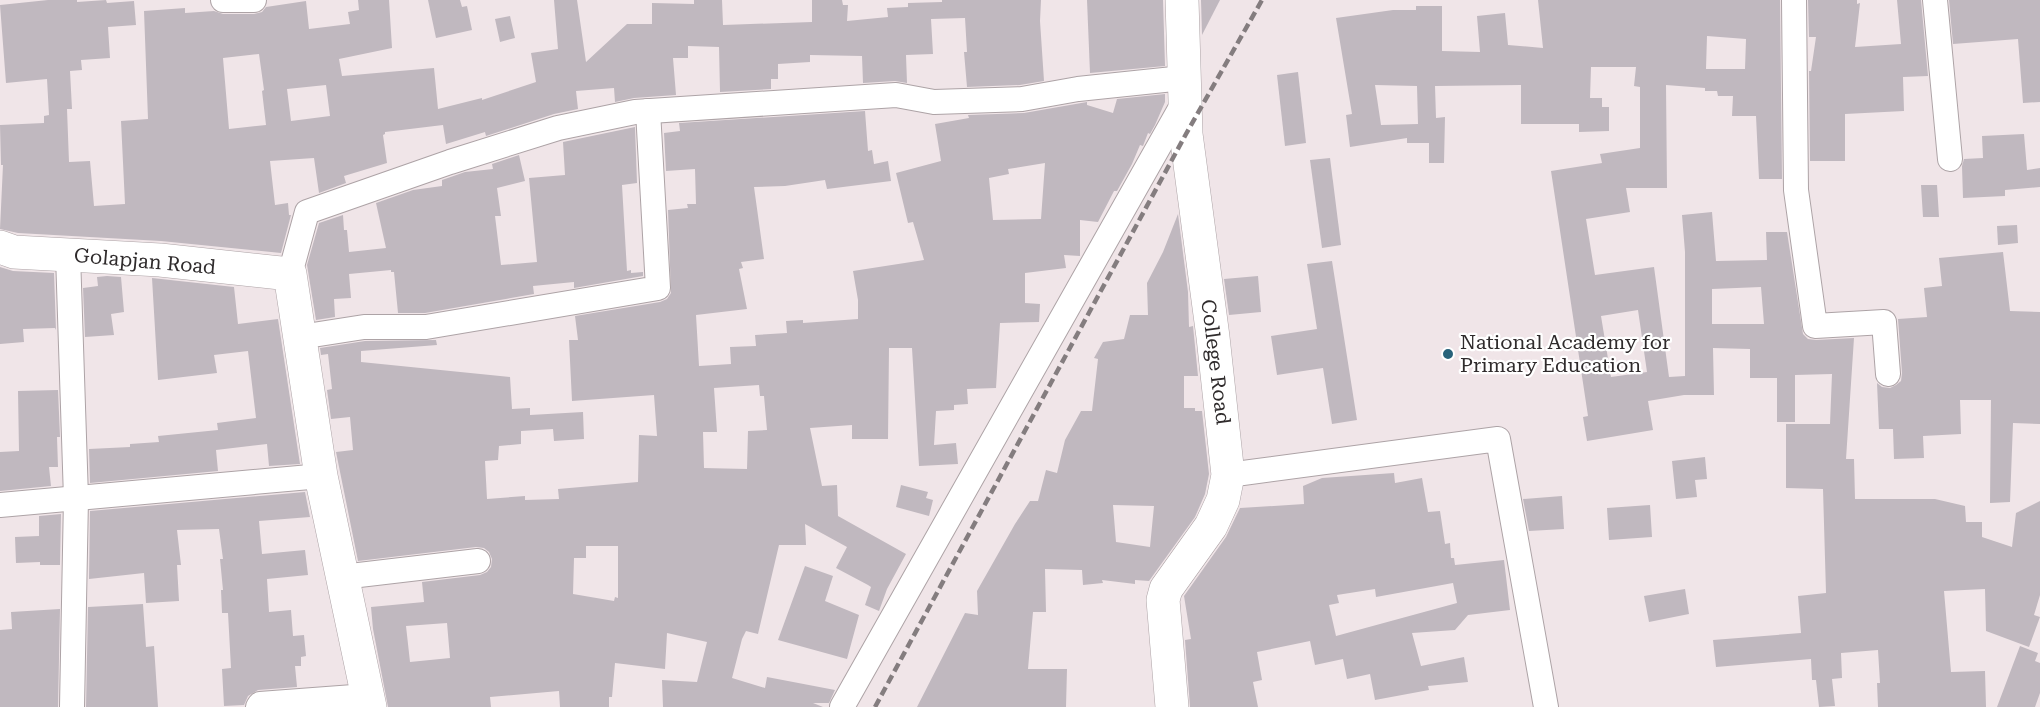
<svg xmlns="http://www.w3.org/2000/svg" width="2040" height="707" font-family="'Roboto Serif',serif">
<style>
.building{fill:#c0b8bf;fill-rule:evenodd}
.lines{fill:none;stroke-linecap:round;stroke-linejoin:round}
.street-casing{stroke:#ada3a6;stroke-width:26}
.secondary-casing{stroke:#ada3a6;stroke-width:34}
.street{stroke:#fff;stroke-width:24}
.secondary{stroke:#fff;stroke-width:33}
.rail{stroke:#847d7f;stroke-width:4.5;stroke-dasharray:9 4.5;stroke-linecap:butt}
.poi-dot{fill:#27627a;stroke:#fff;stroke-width:2}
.labels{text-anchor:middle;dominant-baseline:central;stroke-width:4.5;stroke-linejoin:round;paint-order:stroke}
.street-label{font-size:20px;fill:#2f2b2c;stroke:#fff}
.poi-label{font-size:20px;fill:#2f2b2c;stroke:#fff;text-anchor:start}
</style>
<rect width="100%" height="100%" fill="#f0e5e8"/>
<g class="building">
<path d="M48 0H77V2L106 0 107 3 134 1 136 25 108 27 110 58 81 60 82 70 70 71 72 109H67L69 162 90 161 94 206 125 204 121 121 148 119 144 11 185 8V13L214 11 223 14H254L262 12 266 7 306 1 309 29 350 24 348 12 359 10 358 0H389L392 48 339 59 342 76 434 68 438 109 482 98V100L536 82 531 53 558 49 554 0H577L586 62 627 24H652V3L694 4V0H722L723 25 812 22V0H842L843 5H848L847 21 888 17 887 8 908 7V3L942 2V0H1041L1040 21 1044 81 1020 85 967 87 964 52H967L965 18 931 19 933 54 906 55 907 83 895 81 863 83 862 56 810 55V62L778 64V79H771V89L720 92 719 47 688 46V58H673L676 95 634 98 615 102 614 88 576 91 578 109 554 114 486 136 485 132 446 144 443 125 385 132V134L383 135 387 163 344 176 346 183 319 193 314 158 270 161 275 205 288 203 289 215H291L281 253 161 241 18 233 0 229 3 165H1L0 125 44 123V116L49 115 47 79 6 83 0 5ZM259 54 264 90 262 91 266 125 229 129 223 58ZM326 85 330 116 291 121 287 89Z"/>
<path d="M428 0H460L462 7 467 6 472 30 436 38Z"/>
<path d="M1087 0H1163L1165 66 1090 73Z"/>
<path d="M1201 0H1220L1202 35Z"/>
<path d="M1538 0H1780L1782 179H1759L1756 116H1732L1733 96H1718L1717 91H1705V88L1666 85 1667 188H1626L1630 212 1586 219 1595 275 1654 267 1669 377 1685 376V252L1682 215 1712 212 1716 261 1767 260 1766 232H1787L1803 334 1808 339 1816 340 1854 338 1846 459H1854L1855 499H1935L1965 506 1966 522H1982V537L2012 547 2016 513 2040 501V595L2034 615 2040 617 2029 647 1986 631 1985 589 1944 591 1951 672 1985 671 1986 707H1878L1877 683H1880L1878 650 1841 653 1842 678 1832 679 1835 706 1819 707 1816 680H1812L1811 659 1716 667 1713 640 1801 633 1798 596 1826 593 1823 489 1786 488V424H1830L1832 374 1795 375V422H1777V378H1750V349L1713 348 1714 395H1684L1648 401 1653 430 1587 441 1583 417 1588 416 1551 171 1602 163 1600 154 1640 148V87L1634 86 1636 67H1591L1590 98H1602V107H1609V131L1579 132V124H1521V85L1435 86 1436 118 1445 117 1444 163H1429V143H1407V138L1350 147 1346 115 1352 114 1336 18 1393 10H1416V6H1442V51L1480 52 1477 16 1505 13 1508 45 1543 48ZM1707 36 1746 39 1745 69H1706ZM1375 85 1417 86 1418 124 1381 125ZM1761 287 1764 324H1712V289ZM1638 310 1647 372 1611 377 1601 316Z"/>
<path d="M1808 0H1857V4L1860 3 1855 47 1901 44 1897 0H1921L1928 76 1903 77 1904 111 1845 114V161H1810L1809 71H1811L1816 37H1809Z"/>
<path d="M1949 0H2040V102L2023 103 2018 39 1953 44Z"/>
<path d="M510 16 515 38 500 42 495 19Z"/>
<path d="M1298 72 1306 143 1285 146 1277 75Z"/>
<path d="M1165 94V102L1155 125 1150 134 1148 133 1143 146 1140 145 1132 164 1117 191H1114L1098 222 1080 220V256L1064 255 1066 268 1025 273V303L1040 304 1039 322 1000 323 996 388 967 389 968 404 954 405V410L936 411 934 445 956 443 958 464 919 466 912 348H889L888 439H852V425L810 428 822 486 837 485 838 516 906 554 887 589 879 611 865 605 871 587 868 585 836 568 847 547 805 524 806 545H779L758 634 746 631 742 639 732 678 765 688 767 677 835 690 829 703H813L823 707H663L662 680 697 682 707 642 667 633 665 669 615 663 612 697H609V707H560L559 691 490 697 491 707H388L373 629 371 607 424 602 422 582 480 575 487 572 491 567 492 559 489 552 484 548 476 547 358 561 336 452 353 450 350 417 331 419 327 390 332 389 328 354 321 355 320 348 365 341 436 340 437 345 361 351V362L510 377 512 409 530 408V415L583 412 584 439 554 441 553 429 521 431V444L499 446 498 460 485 461 487 499 525 496V500L559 499 558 489 638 482 639 435 657 436 654 395 572 401 569 340H578L575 316 660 302 667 299 671 293 668 210 688 208 687 204H696L695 169 666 171 664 133 680 131 679 123 865 111 868 151 872 150 874 164 888 161 891 181 827 189 825 180 785 186 754 187 764 259 741 262 743 268 739 269 747 309 696 315 699 366 731 364 730 347 756 346 755 335 787 333 786 321 803 320V323L858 319V300L853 271 924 260 913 222 908 223 896 173 941 161 935 124 969 118 968 115 1024 113 1087 102V105L1113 113 1117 99ZM1045 163 1041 219 993 220 989 178 1009 174 1008 169ZM759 385 760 396H764L767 430 748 431 747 469 704 468 703 432H717L714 388ZM586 546H618V598L615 597 614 601 573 594 574 558H586ZM447 623 450 658 410 662 406 626Z"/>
<path d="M635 127 637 183 622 185 625 237 627 271 631 270V273L643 272V276L574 288V282L533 286 534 294 425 313H398L394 272H391V270L349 274 351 298 334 299 335 317 316 320 307 265 319 223 343 215 344 230H347L349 252 386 248 376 203 413 190 442 186V180L465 172 493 169 492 164 519 155 525 181 497 188 501 216H495L501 265 537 262 529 178 565 175 563 142Z"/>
<path d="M2024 134 2027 170 2040 168V187L2005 190V196L1963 198 1962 166 1964 159 1983 158 1982 136Z"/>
<path d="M1330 158 1341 245 1322 248 1310 160Z"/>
<path d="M1921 185H1937L1939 217H1923Z"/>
<path d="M1178 214 1188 292 1189 327 1193 326 1198 376H1184V408H1195V411H1202L1209 474 1205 494 1195 517 1149 581 1135 580V584L1102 580 1103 583 1083 585 1082 570 1045 569 1046 612H1033L1028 669H1067L1066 707H917L965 613 978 615 977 591 1015 524 1030 501H1038L1046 470 1057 473 1065 440 1081 411H1092L1098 359 1094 358 1103 342 1124 339 1130 315H1148L1147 283 1163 252ZM1113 505 1154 506 1150 547 1116 542Z"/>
<path d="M2017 225 2018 243 1998 245 1997 226Z"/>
<path d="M2003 252 2010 311 2040 312V424L2013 423 2010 502 1990 503 1991 400H1960L1961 434 1923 436 1924 458 1894 459 1893 429H1879L1877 383 1882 387 1890 388 1896 385 1901 381 1902 373 1898 319 1927 317 1924 288 1942 286 1939 258Z"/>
<path d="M1332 261 1357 420 1332 424 1323 368 1277 375 1271 336 1317 329 1307 264Z"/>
<path d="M0 267 13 271 54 273 56 330 55 328 23 329 24 342 0 344Z"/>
<path d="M107 276 121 277 124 312 111 314 114 335 85 337 83 288 98 286 97 277Z"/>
<path d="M1258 276 1261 312 1229 315 1224 279Z"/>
<path d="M152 278 234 287 238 324 278 319 300 464 269 466 267 444 216 450 218 471 90 483 89 449 130 447V444L159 442 158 436 218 430 217 423 256 418 248 351 214 355 217 373 158 380Z"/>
<path d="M58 390 60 437H57L58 467H49L51 486 0 491V452L19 451 18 391Z"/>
<path d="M1705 457 1707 479 1695 480 1697 497 1676 499 1672 461Z"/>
<path d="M1394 473 1395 483 1422 478 1428 512 1440 511 1445 544 1450 543 1451 558H1454L1455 565 1504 560 1510 610 1468 615 1455 630 1412 633 1421 666 1464 657 1468 682 1428 686 1429 690 1375 700 1370 674 1347 679 1343 659 1315 665 1310 641 1257 652 1262 680 1253 682 1258 707H1190L1185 640 1191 639 1184 596 1226 537 1240 508 1304 504 1303 486 1322 478ZM1453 583 1457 603 1336 636 1329 605 1339 603 1337 595 1375 589 1376 597Z"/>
<path d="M901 485 928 492 926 498 933 500 929 516 896 507Z"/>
<path d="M305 492 310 517 259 521 262 554 305 550 308 575 267 579 269 612 291 610 293 636 304 635 306 656 301 657V666H295L297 687 258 690 248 696 244 705 224 706 222 669 231 668 228 613H222L221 590H223L220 559H223L219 529 177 530 181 565H177L179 601 146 603 144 573 89 579 90 511Z"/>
<path d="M1562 496 1564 529 1529 531 1523 499Z"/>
<path d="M1650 505 1652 537 1609 540 1607 508Z"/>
<path d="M61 514 60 565H40V562L16 563 15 537 39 536V516Z"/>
<path d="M805 566 833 576 825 601 859 615 847 659 778 640Z"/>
<path d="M1685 589 1689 614 1649 622 1644 596Z"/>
<path d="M143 604 146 647 154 646 158 707H86L88 607Z"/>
<path d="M60 609 58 707H0V630L12 629 11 612Z"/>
<path d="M2020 646 2038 653 2035 661 2040 663V693L2035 707H1997Z"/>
</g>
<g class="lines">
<g class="street-casing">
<g id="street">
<path d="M223 0H254"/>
<path d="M1794 0 1796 190 1815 326 1884 322 1888 374"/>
<path d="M1935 0 1950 159"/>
<path d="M68 255 76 498 72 707"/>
<path d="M290 274 307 212 450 162 558 128 635 112 896 95 934 102 1022 99 1078 89 1183 78"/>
<path d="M300 337 364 327H426L658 288 648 111"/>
<path d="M1228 475 1498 439 1546 707"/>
<path d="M0 505 321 476"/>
<path d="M342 577 478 561"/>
<path d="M258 707 260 704 367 696"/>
<path d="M842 707 1184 102"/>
</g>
</g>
<g class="secondary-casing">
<g id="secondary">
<path d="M0 247 14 252 160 260 290 274 321 476 370 707"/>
<path d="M1172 707 1163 600 1166 589 1211 526 1223 500 1228 475 1213 337 1186 134 1182 0"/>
</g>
</g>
<use href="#street" class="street"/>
<use href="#secondary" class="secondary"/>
<path class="rail" d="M875 707 1186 134 1262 0"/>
</g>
<circle class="poi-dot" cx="1448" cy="354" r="6"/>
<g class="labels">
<g class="street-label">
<text transform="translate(145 261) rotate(5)">Golapjan Road</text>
<text transform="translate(1216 362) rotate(83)">College Road</text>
</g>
<g class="poi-label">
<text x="1460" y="342">National Academy for<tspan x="1460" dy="23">Primary Education</tspan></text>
</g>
</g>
</svg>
